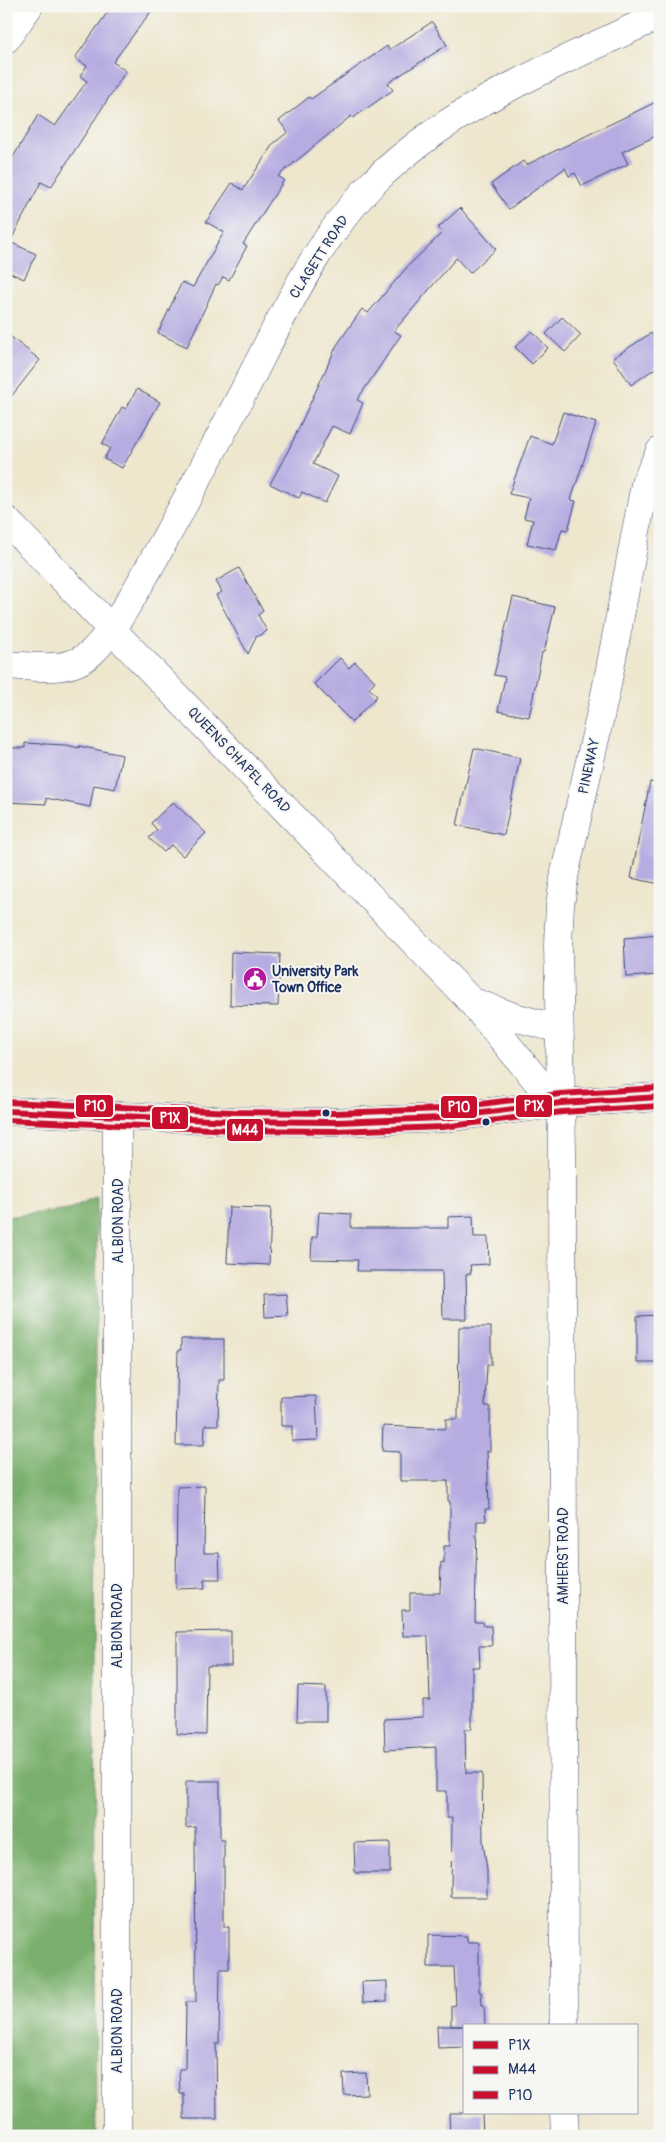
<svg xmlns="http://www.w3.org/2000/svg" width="666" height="2142" font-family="Pangolin,sans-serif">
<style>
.forest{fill:#7ab06d;stroke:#4a7066}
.building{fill:#b6ace1}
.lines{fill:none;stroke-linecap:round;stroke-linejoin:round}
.minor-casing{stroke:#3b4a6f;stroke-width:29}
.major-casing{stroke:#3b4a6f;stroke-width:29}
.minor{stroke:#fff;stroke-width:28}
.major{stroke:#fff;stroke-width:28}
.bus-1-casing{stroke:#f6f6f2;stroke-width:10}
.bus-2-casing{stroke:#f6f6f2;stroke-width:10}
.bus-3-casing{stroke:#f6f6f2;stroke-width:10}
.bus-1{stroke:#c8102e;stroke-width:6}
.bus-2{stroke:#c8102e;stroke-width:6}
.bus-3{stroke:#c8102e;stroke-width:6}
.bus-dot{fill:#1b2f5e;stroke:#f6f6f2;stroke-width:2}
.labels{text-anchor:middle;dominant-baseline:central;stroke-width:4;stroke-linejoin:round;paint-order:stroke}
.street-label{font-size:14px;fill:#1b2f5e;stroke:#f6f6f2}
.poi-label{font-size:14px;font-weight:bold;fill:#1b2f5e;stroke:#f6f6f2;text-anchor:start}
.line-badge{stroke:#f6f6f2;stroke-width:2}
.badge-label{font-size:14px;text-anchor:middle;font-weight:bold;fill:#fff}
</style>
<rect width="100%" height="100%" fill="#f6f6f2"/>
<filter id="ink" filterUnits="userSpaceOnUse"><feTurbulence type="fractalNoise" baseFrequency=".02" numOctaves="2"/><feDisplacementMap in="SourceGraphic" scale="10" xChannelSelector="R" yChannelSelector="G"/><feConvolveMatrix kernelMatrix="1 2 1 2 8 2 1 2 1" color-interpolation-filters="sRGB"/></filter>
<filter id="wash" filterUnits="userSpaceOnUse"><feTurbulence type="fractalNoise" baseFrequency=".0096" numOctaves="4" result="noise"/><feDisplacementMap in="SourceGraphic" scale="20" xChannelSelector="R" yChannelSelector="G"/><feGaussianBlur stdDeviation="1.12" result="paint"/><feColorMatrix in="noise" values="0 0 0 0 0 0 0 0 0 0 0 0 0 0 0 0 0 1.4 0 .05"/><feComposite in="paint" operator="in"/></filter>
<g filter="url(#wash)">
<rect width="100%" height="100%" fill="#eee6cd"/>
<path class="forest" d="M97 1196 94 1666 96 2136H6V1217L69 1209Z"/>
<g id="blocks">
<g class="building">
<path d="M112 6H155L113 62 126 71 51 187 41 182 10 242 36 254 24 279 6 271V169L38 115 55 126 87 81 80 76 87 66 75 58Z"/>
<path d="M432 22 447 45 388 83 393 90 353 118 351 116 278 176 284 180 243 244 247 246 229 280 223 277 218 285 216 284 187 347 158 333 182 282 193 287 224 232 206 222 232 183 243 190 273 144 288 132 279 121 309 97 311 99 387 46 389 50Z"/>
<path d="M660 100V134L622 152 628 164 582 186 575 173 569 176 565 168 509 209 491 184 523 161 526 165Z"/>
<path d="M460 208 496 249 470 273 456 258 394 331 401 335 357 400 363 403 350 434 332 426 313 464 338 476 325 503 302 492 299 498 270 484 290 447 337 345 362 309 368 313 408 266 442 233 438 228Z"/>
<path d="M562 317 581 335 565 352 546 334Z"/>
<path d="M532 331 548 348 532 364 515 347Z"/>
<path d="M6 333 40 360 6 403Z"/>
<path d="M651 333 660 346V365L631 385 613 358Z"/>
<path d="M137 389 160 402 122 468 104 459 110 448 102 444 122 407 126 409Z"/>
<path d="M563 412 596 423 571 500 576 501 568 530 562 529 556 550 527 544 533 520 524 518 529 498 509 494 530 436 552 444Z"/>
<path d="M239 568 263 611 258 615 267 631 256 637 248 654 216 595 222 592 216 581Z"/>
<path d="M513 597 555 607 544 652H542L529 717 498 711 505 677 494 675Z"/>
<path d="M340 658 349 668 355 662 375 681 369 688 377 696 352 722 314 684Z"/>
<path d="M25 743 66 745 79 748V746L122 755 115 789 94 785 90 807 46 798V804L6 802 9 748H25Z"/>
<path d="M474 748 520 758 504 835 457 825Z"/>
<path d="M650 782 660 783V884L631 878Z"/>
<path d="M173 802 206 833 183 856 171 845 164 852 149 838 157 830 151 823Z"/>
<path d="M660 935V975L626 977 624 938Z"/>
<path d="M231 952 280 954 278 1006 230 1005Z"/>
<path d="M229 1207 271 1208 269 1265 227 1263Z"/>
<path d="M319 1212 351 1214V1228H448V1217L473 1216 474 1237H488L489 1264 470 1265 471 1274H466L467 1319H443L442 1271H357L358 1260 311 1259 312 1237H317Z"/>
<path d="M286 1294 288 1316 265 1317 264 1295Z"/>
<path d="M660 1315V1363H637V1316Z"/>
<path d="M459 1327H491V1365H487L485 1406H490V1451H487L489 1509H485L486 1521H477L475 1622H483L484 1626H491L492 1646H479L480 1667H472V1729H465L466 1773H482L483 1841 487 1870V1897H451L452 1818H447V1791H436V1747L385 1750 384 1719 423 1717V1700H430L428 1636H403L402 1610H410V1593H440L441 1562 444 1563V1546H450V1501H448V1481H400V1452L382 1451 383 1426 446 1429V1419H458Z"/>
<path d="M181 1339H224V1380H219L218 1425H205L204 1445H176L178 1350H181Z"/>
<path d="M316 1396 318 1440 292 1441V1426H281V1397Z"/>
<path d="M205 1486 204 1553H219L220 1579H204L205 1588 176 1589 177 1487Z"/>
<path d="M231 1631V1666H207L206 1735 177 1734V1632Z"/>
<path d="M298 1686 326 1687V1721H297Z"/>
<path d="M186 1781H220V1840H224V1927H229V1969H220L219 2043H216L217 2119H184V2094H180L179 2069H185L186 2002H196L195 1827 186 1828Z"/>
<path d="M390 1842V1873H355L354 1843Z"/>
<path d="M428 1935 467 1936V1942H479V1992H481L482 2005H484L485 2026H451V2006L456 2005 454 1967H428Z"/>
<path d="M387 1981V2001L363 2002 362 1982Z"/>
<path d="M437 2026H465V2047L438 2048Z"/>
<path d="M366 2073 367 2094 344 2095 343 2074Z"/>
<path d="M449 2113H482L483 2136H450Z"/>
</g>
</g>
</g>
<g filter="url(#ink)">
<use href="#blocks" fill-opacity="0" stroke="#3b4a6f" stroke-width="1"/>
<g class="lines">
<g class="minor-casing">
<g id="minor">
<path d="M6 39 29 6"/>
<path d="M6 520 471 1001 547 1093 561 1103"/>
<path d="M6 665C34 666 68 674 91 653 117 629 147 571 165 539 194 486 222 433 250 379 285 311 319 237 374 182 454 103 561 63 660 15"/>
<path d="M471 1001 514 1017 559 1029"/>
<path d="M117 1116V2136"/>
<path d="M564 2026 562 1151 558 945 560 905 565 872 606 690 645 484 660 451"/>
<path d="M564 2113 565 2136"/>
</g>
</g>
<g class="major-casing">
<path id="major" d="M6 1111 234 1121 336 1122 443 1118 561 1103 660 1097"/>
</g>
<use href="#minor" class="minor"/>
<use href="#major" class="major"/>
<g class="bus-1-casing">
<path id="bus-1" d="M6 1111 234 1121 336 1122 443 1118 561 1103 660 1097"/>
</g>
<g class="bus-2-casing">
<path id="bus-2" d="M6 1120 234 1130 336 1131 443 1127 562 1112 660 1106"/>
</g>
<g class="bus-3-casing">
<path id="bus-3" d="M6 1102 234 1112 336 1113 442 1109 560 1094 659 1088"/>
</g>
<use href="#bus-1" class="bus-1"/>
<use href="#bus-2" class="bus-2"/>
<use href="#bus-3" class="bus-3"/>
</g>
</g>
<defs>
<g id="civic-disc" transform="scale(1.25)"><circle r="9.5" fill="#b5179e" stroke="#f6f6f2"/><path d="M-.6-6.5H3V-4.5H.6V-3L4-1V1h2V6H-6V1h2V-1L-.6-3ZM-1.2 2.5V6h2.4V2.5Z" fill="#fff"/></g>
</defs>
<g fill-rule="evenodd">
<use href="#civic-disc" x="255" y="979"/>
</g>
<g class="bus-dot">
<circle cx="326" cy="1113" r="4.5"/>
<circle cx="486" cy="1122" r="4.5"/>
</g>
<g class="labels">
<g class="street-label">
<text transform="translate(319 257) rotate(-57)">CLAGETT ROAD</text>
<text transform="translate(239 760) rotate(46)">QUEENS CHAPEL ROAD</text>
<text transform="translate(589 766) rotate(-78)">PINEWAY</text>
<text transform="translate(118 1221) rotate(-90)">ALBION ROAD</text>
<text transform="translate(563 1556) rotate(-90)">AMHERST ROAD</text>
<text transform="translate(117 1626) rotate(-90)">ALBION ROAD</text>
<text transform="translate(117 2031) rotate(-90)">ALBION ROAD</text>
</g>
<g class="poi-label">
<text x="272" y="971">University Park<tspan x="272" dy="16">Town Office</tspan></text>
</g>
</g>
<g class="line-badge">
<rect x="75" y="1094" width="39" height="24" rx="5" fill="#c8102e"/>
<rect x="515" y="1094" width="38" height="24" rx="5" fill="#c8102e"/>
<rect x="440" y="1095" width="38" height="24" rx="5" fill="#c8102e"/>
<rect x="151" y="1106" width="38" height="24" rx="5" fill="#c8102e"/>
<rect x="226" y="1118" width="38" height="24" rx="5" fill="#c8102e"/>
</g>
<g class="badge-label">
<text x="95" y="1111">P10</text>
<text x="534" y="1111">P1X</text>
<text x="459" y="1112">P10</text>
<text x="170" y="1123">P1X</text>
<text x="245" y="1135">M44</text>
</g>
<rect width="666" height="2142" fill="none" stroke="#f6f6f2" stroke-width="25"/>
<rect x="463" y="2024" width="175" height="90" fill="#f6f6f2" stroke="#9ea6b7"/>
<rect x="473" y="2041" width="25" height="8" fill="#c8102e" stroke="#9ea6b7"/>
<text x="508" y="2050" font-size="15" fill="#1b2f5e">P1X</text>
<rect x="473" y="2066" width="25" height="8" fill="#c8102e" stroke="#9ea6b7"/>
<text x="508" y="2074" font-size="15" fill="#1b2f5e">M44</text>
<rect x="473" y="2091" width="25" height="8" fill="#c8102e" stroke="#9ea6b7"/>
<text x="508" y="2100" font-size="15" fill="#1b2f5e">P10</text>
</svg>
